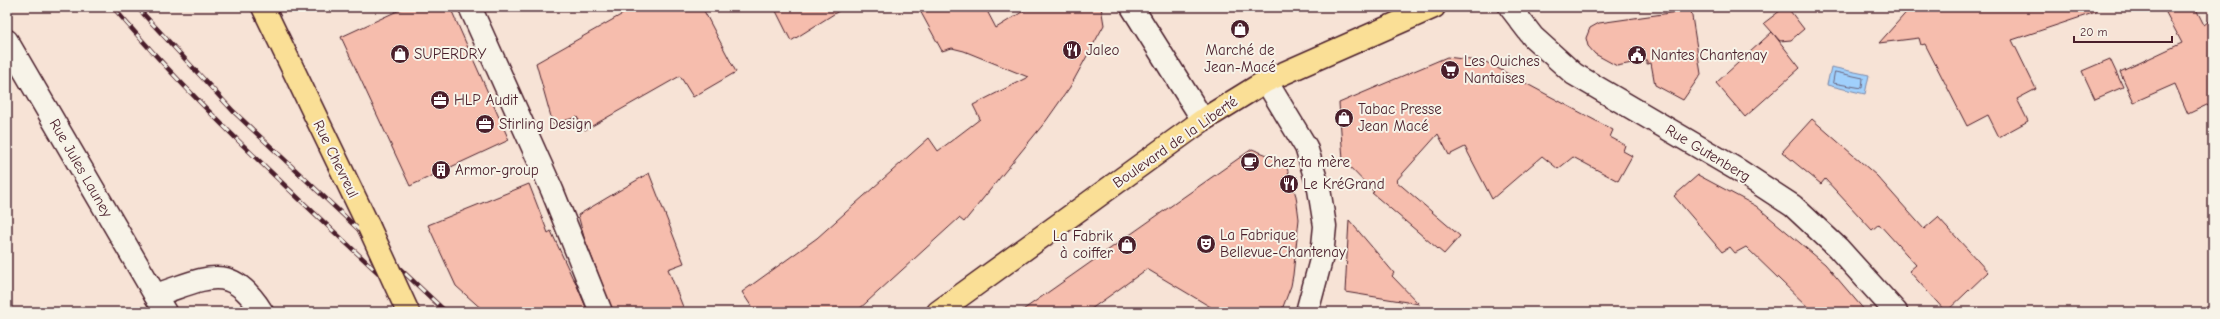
<svg xmlns="http://www.w3.org/2000/svg" width="2220" height="319" font-family="'Comic Neue',sans-serif">
<style>
.water{fill:#a0d0fc;stroke:#7e89a8}
.lines{fill:none;stroke-linecap:round;stroke-linejoin:round}
.shore{stroke:#6c667f;stroke-width:1}
.building{fill:#f6bdad;stroke:#4a1f2b}
.minor-casing{stroke:#4a1f2b;stroke-width:25}
.primary-casing{stroke:#4a1f2b;stroke-width:25}
.minor{stroke:#f7f3e8;stroke-width:22}
.primary{stroke:#fadf96;stroke-width:22}
.rail-casing{stroke:#4a1f2b;stroke-width:4.5}
.rail{stroke:#f7f3e8;stroke-width:3;stroke-dasharray:9;stroke-linecap:butt}
.primary-bridge-casing{stroke:#4a1f2b;stroke-width:25;stroke-linecap:butt}
.primary-bridge{stroke:#fadf96;stroke-width:22}
.labels{text-anchor:middle;dominant-baseline:central;stroke-width:4;stroke-linejoin:round;paint-order:stroke}
.poi-label{font-size:15px;fill:#4a1f2b;stroke:#f7f3e8;text-anchor:start}
.street-label{font-size:15px;fill:#4a1f2b;stroke:#f7f3e8}
</style>
<rect width="100%" height="100%" fill="#f7e3d6"/>
<filter id="ink" filterUnits="userSpaceOnUse"><feTurbulence type="fractalNoise" baseFrequency=".025" numOctaves="2"/><feDisplacementMap in="SourceGraphic" scale="8" xChannelSelector="R" yChannelSelector="G"/><feConvolveMatrix kernelMatrix="1 2 1 2 8 2 1 2 1" color-interpolation-filters="sRGB"/></filter>
<g filter="url(#ink)">
<path class="water" d="M1831 67 1869 75 1865 94 1827 85Z"/>
<g class="lines">
<path class="shore" d="M1835 72 1863 78 1862 88 1833 83Z"/>
</g>
<g class="building">
<path d="M406 7H450L509 140 410 186 341 37Z"/>
<path d="M635 7H702L736 72 693 97 680 76 585 130 577 117 553 124 536 63Z"/>
<path d="M774 7H845L791 41Z"/>
<path d="M918 7H985L996 28 1030 7H1101L1104 25 1070 87 1046 121 964 222 959 218 856 312H755L742 292 817 238 929 138 938 151 980 119 973 105 1028 77 964 51 952 48 942 51Z"/>
<path d="M1785 7H1787L1804 29 1791 40 1780 41 1764 23Z"/>
<path d="M1911 7H2096V12L2012 40 2036 89 2017 99 2028 121 1999 137 1988 115 1967 126 1925 44 1921 45 1919 38 1879 43Z"/>
<path d="M2163 7H2195L2204 25 2213 18V102L2188 114 2175 84 2134 102 2120 72 2182 43Z"/>
<path d="M1691 10 1701 74 1683 100 1655 85 1651 63 1647 64V60L1617 66 1595 54 1588 46 1586 38 1590 28 1599 23Z"/>
<path d="M1772 32 1800 68 1745 117 1716 83Z"/>
<path d="M1447 57 1486 62 1613 130 1610 137 1625 145 1623 151 1632 156 1618 181 1573 157 1558 169 1542 156 1492 199 1465 147 1449 155 1438 134 1396 181 1460 236 1444 254 1372 193 1374 192 1343 160 1339 103Z"/>
<path d="M2110 59 2123 87 2095 99 2082 71Z"/>
<path d="M1812 119 1877 176 1924 229 1938 217 1988 272 1946 312 1909 271 1916 265 1879 224 1872 230 1825 179 1821 184 1782 152Z"/>
<path d="M1252 149 1285 162 1296 196 1299 219 1293 275 1291 286 1281 312H1219L1147 269 1087 312H1020Z"/>
<path d="M649 173 684 263 668 269 685 312H613L584 237 578 215Z"/>
<path d="M1698 175 1756 206 1825 264 1866 312H1813L1746 247 1735 253 1730 247 1722 252 1674 196Z"/>
<path d="M529 184 548 233 551 231 573 279H574L588 312H485L456 286 428 225Z"/>
<path d="M1349 220 1394 273 1392 276 1419 304 1345 292Z"/>
</g>
<g class="lines">
<g class="minor-casing">
<g id="minor">
<path d="M470 7 552 190 601 312"/>
<path d="M1132 7 1203 120"/>
<path d="M1510 7 1533 37 1574 74 1738 170 1793 206 1838 248 1896 312"/>
<path d="M7 41 165 312"/>
<path d="M1266 81 1306 147 1319 189 1325 226 1322 256 1307 312"/>
<path d="M155 295C204 280 229 259 262 312"/>
</g>
</g>
<g class="primary-casing">
<g id="primary">
<path d="M263 7 369 227"/>
<path d="M938 312 1203 120 1266 81 1434 7"/>
</g>
</g>
<use href="#minor" class="minor"/>
<use href="#primary" class="primary"/>
<g class="rail-casing">
<g id="rail">
<path d="M113 7C206 117 315 213 420 312"/>
<path d="M137 7 233 111 446 312"/>
</g>
</g>
<use href="#rail" class="rail"/>
<g class="primary-bridge-casing">
<path id="primary-bridge" d="M369 227 408 312"/>
</g>
<use href="#primary-bridge" class="primary-bridge"/>
</g>
</g>
<defs>
<g id="shop-disc" transform="scale(1)"><circle r="9.5" fill="#4a1f2b" stroke="#f7f3e8"/><path d="M-5-2.5h2.3a2.7 3.5 0 0 1 5.4 0H5L5.5 6h-11ZM-1.5-2.5h3a1.5 2.3 0 0 0-3 0Z" fill="#fff"/></g>
<g id="restaurant-disc" transform="scale(1)"><circle r="9.5" fill="#4a1f2b" stroke="#f7f3e8"/><path d="M-5-6h1v4h1v-4h1v4h1v-4h1v5L-1.5 .5V6h-2V.5L-5-1ZM5-6V6H3V1.5H1.5Q1.5-4 5-6Z" fill="#fff"/></g>
<g id="civic-disc" transform="scale(1)"><circle r="9.5" fill="#4a1f2b" stroke="#f7f3e8"/><path d="M-.6-6.5H3V-4.5H.6V-3L4-1V1h2V6H-6V1h2V-1L-.6-3ZM-1.2 2.5V6h2.4V2.5Z" fill="#fff"/></g>
<g id="supermarket-disc" transform="scale(1)"><circle r="9.5" fill="#4a1f2b" stroke="#f7f3e8"/><path d="M-6-5.5h2.5l.6 2H6L4.5 2H-2.5L-4.4-4H-6ZM-1.5 3.2a1.3 1.3 0 1 0 .1 0ZM3 3.2a1.3 1.3 0 1 0 .1 0Z" fill="#fff"/></g>
<g id="office-disc" transform="scale(1)"><circle r="9.5" fill="#4a1f2b" stroke="#f7f3e8"/><path d="M-6-3h4V-5.5h4V-3h4V5H-6ZM-1-4.5V-3h2v-1.5ZM-6 0V1H6V0Z" fill="#fff"/></g>
<g id="cafe-disc" transform="scale(1)"><circle r="9.5" fill="#4a1f2b" stroke="#f7f3e8"/><path d="M-5.5-4.5H6V0H3Q3 3.5 0 3.5H-2.5Q-5.5 3.5-5.5 0ZM3-3.2v2h1.7v-2ZM-6 4.5H4V6H-6Z" fill="#fff"/></g>
<g id="building-disc" transform="scale(1)"><circle r="9.5" fill="#4a1f2b" stroke="#f7f3e8"/><path d="M-4-6H4V6H1V3H-1V6H-4ZM-2.5-4.3h1.7v1.8h-1.7ZM.8-4.3h1.7v1.8H.8ZM-2.5-1h1.7V.8h-1.7ZM.8-1h1.7V.8H.8Z" fill="#fff"/></g>
<g id="theatre-disc" transform="scale(1)"><circle r="9.5" fill="#4a1f2b" stroke="#f7f3e8"/><path d="M-5-5.5Q0-4 5-5.5V0Q5 5 0 6Q-5 5-5 0ZM-3.3-2.5H-1v1.5H-3.3ZM1-2.5H3.3v1.5H1ZM-2.8 1Q0 5.5 2.8 1Z" fill="#fff"/></g>
</defs>
<g fill-rule="evenodd">
<use href="#shop-disc" x="1240" y="29"/>
<use href="#restaurant-disc" x="1072" y="50"/>
<use href="#shop-disc" x="400" y="54"/>
<use href="#civic-disc" x="1637" y="55"/>
<use href="#supermarket-disc" x="1450" y="70"/>
<use href="#office-disc" x="440" y="100"/>
<use href="#shop-disc" x="1344" y="118"/>
<use href="#office-disc" x="485" y="124"/>
<use href="#cafe-disc" x="1250" y="162"/>
<use href="#building-disc" x="441" y="170"/>
<use href="#restaurant-disc" x="1289" y="184"/>
<use href="#theatre-disc" x="1206" y="244"/>
<use href="#shop-disc" x="1127" y="245"/>
</g>
<g class="labels">
<g class="poi-label">
<text x="1086" y="50">Jaleo</text>
<text x="1240" y="50" text-anchor="middle">Marché de<tspan x="1240" dy="17">Jean-Macé</tspan></text>
<text x="414" y="54">SUPERDRY</text>
<text x="1651" y="55">Nantes Chantenay</text>
<text x="1464" y="61">Les Ouiches<tspan x="1464" dy="17">Nantaises</tspan></text>
<text x="454" y="100">HLP Audit</text>
<text x="1358" y="109">Tabac Presse<tspan x="1358" dy="17">Jean Macé</tspan></text>
<text x="499" y="124">Stirling Design</text>
<text x="1264" y="162">Chez ta mère</text>
<text x="455" y="170">Armor-group</text>
<text x="1303" y="184">Le KréGrand</text>
<text x="1220" y="235">La Fabrique<tspan x="1220" dy="17">Bellevue-Chantenay</tspan></text>
<text x="1113" y="236" text-anchor="end">La Fabrik<tspan x="1113" dy="17">à coiffer</tspan></text>
</g>
<g class="street-label">
<text transform="translate(1175 142) rotate(-35)">Boulevard de la Liberté</text>
<text transform="translate(1708 153) rotate(31)">Rue Gutenberg</text>
<text transform="translate(336 159) rotate(64)">Rue Chevreul</text>
<text transform="translate(81 168) rotate(60)">Rue Jules Launey</text>
</g>
</g>
<rect width="2220" height="319" fill="none" stroke="#f7f3e8" stroke-width="24"/>
<rect x="12" y="12" width="2196" height="295" fill="none" stroke="#4a1f2b" stroke-width="1.5" filter="url(#ink)"/>
<path d="M2074 36v6h98v-6" fill="none" stroke="#4a1f2b" stroke-width="2"/>
<text x="2080" y="36" font-size="12" fill="#4a1f2b" stroke="#f7f3e8" stroke-width="3" paint-order="stroke">20 m</text>
</svg>
